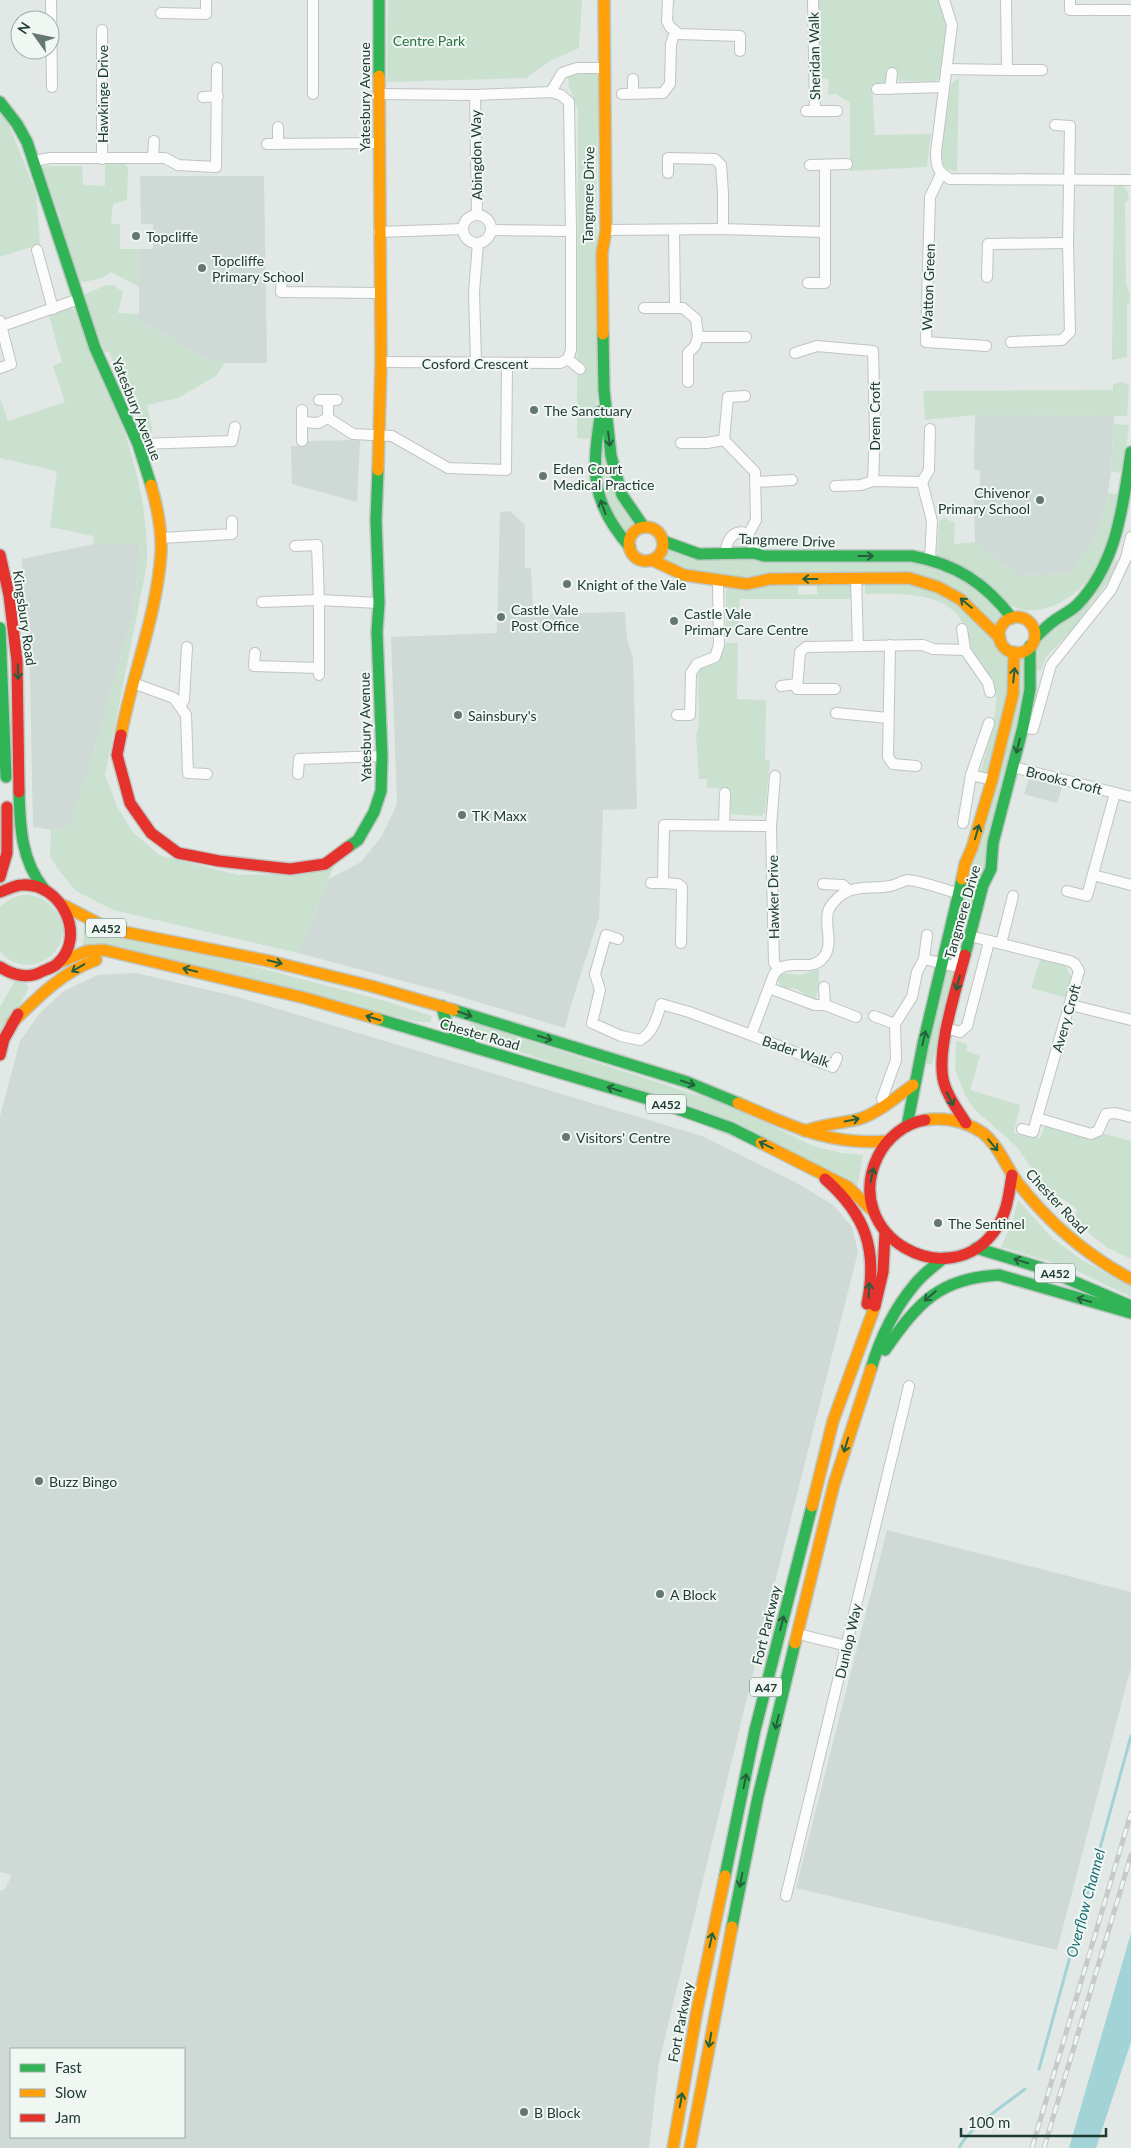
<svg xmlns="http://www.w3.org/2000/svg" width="1131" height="2148" font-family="Lato,sans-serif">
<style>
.built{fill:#cfd9d5;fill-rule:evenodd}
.green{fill:#cae1d0}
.water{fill:#a2d3d7}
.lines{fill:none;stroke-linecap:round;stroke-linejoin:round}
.stream{stroke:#a2d3d7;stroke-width:3}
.street-casing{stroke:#bfc5c2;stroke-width:12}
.fast-casing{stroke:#bec6c2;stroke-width:14}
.slow-casing{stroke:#bec6c2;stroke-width:14}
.jam-casing{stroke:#bec6c2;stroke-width:14}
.street{stroke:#fbfcfb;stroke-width:10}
.fast{stroke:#30b455;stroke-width:11}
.slow{stroke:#ff9f0a;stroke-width:11}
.jam{stroke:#e5322d;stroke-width:11}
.rail-casing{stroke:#c6cac9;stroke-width:5}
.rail{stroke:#f0f7f3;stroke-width:3;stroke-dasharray:9;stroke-linecap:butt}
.oneway{stroke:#255f3c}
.poi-dot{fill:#647871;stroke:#f0f7f3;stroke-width:2}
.labels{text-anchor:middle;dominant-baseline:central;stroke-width:4;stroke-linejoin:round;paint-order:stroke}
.shield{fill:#f0f7f3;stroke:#5e736c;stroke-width:1}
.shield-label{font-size:12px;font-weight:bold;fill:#203b32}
.park-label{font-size:14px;fill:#2a7241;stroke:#f0f7f3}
.street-label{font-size:14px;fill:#203b32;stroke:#f0f7f3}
.poi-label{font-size:14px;fill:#203b32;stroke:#f0f7f3;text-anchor:start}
.water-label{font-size:15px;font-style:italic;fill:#1a6d77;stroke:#f0f7f3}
</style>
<rect width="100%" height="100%" fill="#e2e8e5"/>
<g class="built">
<path d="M140 176H264L267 363H225L199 356 168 336 139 322V249H153V224H141Z"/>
<path d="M975 415 1114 416 1111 471 1106 506 1094 542 1068 574 1018 576 975 542 974 493H980V470H974Z"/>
<path d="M360 440 357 502 292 484 291 446H306L307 441Z"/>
<path d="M510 511 525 525V568H531L533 614 625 612 627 639 633 658 637 809 603 810 599 917 570 1008 565 1028 441 991 298 953 329 879 361 862 382 836 397 804 391 637 497 633 500 512Z"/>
<path d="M94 544H140L133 615 91 761 69 827 51 830 33 827 30 677 22 559Z"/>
<path d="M1030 776 1063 784 1057 803 1024 794Z"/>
<path d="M136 973 238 997 702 1136 797 1183 833 1205 852 1227 858 1252 775 1582 659 2062 649 2148H0V1891L5 1889 12 1875 0 1872V1116L20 1041 40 1013 64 991 98 975ZM11 2049H184V2137H11Z"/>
<path d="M887 1530 1131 1592V1667L1057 1950 796 1888Z"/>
</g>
<g class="green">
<path d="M388 0H582L579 48 550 61 526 78 387 82Z"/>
<path d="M817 0H939C953 24 944 52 941 78L934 82 899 81 897 71 890 70 885 82 872 86 875 135 931 134 927 167 850 171V103L836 94 828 95 829 79 821 78Z"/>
<path d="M573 73H596L599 77 596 206 599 380 594 432 589 439 577 438 578 109 569 87 568 78Z"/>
<path d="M959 77 957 172 943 168 939 159 951 85Z"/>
<path d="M0 113 7 120 36 193 40 244 0 257Z"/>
<path d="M105 164H125L128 168 127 200 113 204 111 224H120V249H139V287L111 272 102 278 84 282 77 279 59 214 43 173 44 166H82L83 185 105 186Z"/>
<path d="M1114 186H1123L1127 190 1129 199 1125 203 1126 284 1130 294 1129 304 1127 305V357L1112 360Z"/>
<path d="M107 285H113L123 292 118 313 139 314V322L168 336 199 356 225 363 216 376 178 398 147 405 153 433 142 432 136 422 138 416 109 352H105L83 299 85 294Z"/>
<path d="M69 307 73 309 78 316C112 396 149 475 147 564L105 775 117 806 132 831 159 855 239 875 307 874 334 866 298 953 113 910 76 891 57 868 50 856 51 830 69 827 91 761 133 615 140 544H94L93 536 50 527 57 471 0 458V398L8 421 65 402 53 366 62 362 49 316Z"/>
<path d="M1123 382 1129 385 1127 416 975 415 925 420 923 391 1113 390V384Z"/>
<path d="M1114 424 1129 425 1125 458 1120 473 1111 471Z"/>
<path d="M602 449 639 525 629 534C605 513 603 479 602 449Z"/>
<path d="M1108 493 1117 494C1119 514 1115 520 1109 538 1105 547 1103 558 1098 566 1083 591 1054 614 1023 610 1006 607 954 566 937 555L939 521 945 518 955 523 954 544 975 542 1018 576 1068 574 1094 542 1106 506Z"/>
<path d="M671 547 904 559 966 578 1004 614 994 627 936 580 743 578 690 571 663 559Z"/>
<path d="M1116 560 1119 562 1111 578 1078 622 1080 626 1071 636 1068 634 1046 657 1041 671 1034 669 1037 647 1042 638 1088 600 1092 601Z"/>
<path d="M914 583 955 600 991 635 1001 651 1006 655 1010 664 1011 684 987 776 980 774C985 756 1000 708 995 691 990 676 977 666 972 652 968 643 968 631 963 623 945 590 896 594 865 594V585Z"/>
<path d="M817 584 853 585V599H740L738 628 727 630 726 627V590L730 585H798V595L817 594Z"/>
<path d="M726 643H738L737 699 766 700 765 760H770L765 813 761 816 731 814 730 789 707 788V779H699L696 736 699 724 698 674 701 666C715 660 722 658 726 643Z"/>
<path d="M1027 657 1024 702 988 866 966 934 956 958 952 959 950 957 1018 658Z"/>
<path d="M22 895C36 895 43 897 52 907 85 940 35 988 0 952V907L10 899Z"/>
<path d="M84 922 385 1001 432 1016 430 1022H418L83 945Z"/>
<path d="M1040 960 1066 966 1071 977 1066 998 1031 988Z"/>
<path d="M955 967 932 1065 921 1062 944 969Z"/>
<path d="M816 970H819V983L816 998 806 997C798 987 795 988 784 988L780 985 778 979 782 973 801 975Z"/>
<path d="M14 982 25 983 29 988 0 1041V1007Z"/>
<path d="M471 1022 734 1107 813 1146 842 1153 863 1155 857 1189 548 1061 467 1035Z"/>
<path d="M956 1041 967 1044V1051L980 1056 970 1090 1020 1105 1014 1133 1040 1138 1045 1125C1062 1131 1083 1143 1101 1133L1131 1141V1259L1106 1247 1074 1221 1077 1209 1044 1186 1016 1146 974 1109 965 1095 955 1069Z"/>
<path d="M1018 1200 1053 1239 1082 1260 1131 1286V1297L1071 1268 1001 1247 1012 1222Z"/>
</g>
<path class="water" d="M1131 1933V2042L1096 2148H1069Z"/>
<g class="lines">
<g class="stream">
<path d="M1039 2069 1131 1736"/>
<path d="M959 2148C967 2129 1007 2103 1025 2089"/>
</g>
<g class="street-casing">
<g id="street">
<path d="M51 0 52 87"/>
<path d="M313 0V94"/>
<path d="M668 0 667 21 670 27 679 34 740 36V51"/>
<path d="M813 0 815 111"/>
<path d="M944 0 952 25 936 152C936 166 937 172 950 179L1131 180"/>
<path d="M1070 0V10H1091"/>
<path d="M1095 10H1131"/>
<path d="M161 13 206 14V0"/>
<path d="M102 30V159"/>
<path d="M946 69 1007 70 1006 0"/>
<path d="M1007 70H1042"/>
<path d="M877 89 944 87"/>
<path d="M890 89 892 73"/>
<path d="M551 92 562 73 577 68H604"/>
<path d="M633 93V79"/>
<path d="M379 94 475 95 551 92 561 95 569 102 571 231V350L568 359 560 363 381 362"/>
<path d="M622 94 663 93 670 84 671 44 675 32"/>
<path d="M475 95 477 215"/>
<path d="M203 97 218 96"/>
<path d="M806 111H837"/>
<path d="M267 144 380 143"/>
<path d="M278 144V127"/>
<path d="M153 158 154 141"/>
<path d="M34 161 50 158H165L178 165 216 167 217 68"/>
<path d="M810 165 847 164"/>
<path d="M668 173V158L715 159 721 165 723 193V229"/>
<path d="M941 174 930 197 926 342 986 346"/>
<circle cx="477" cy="229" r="14"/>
<path d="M492 230 571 231"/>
<path d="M606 230 723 229 825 232"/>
<path d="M674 230 675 308"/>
<path d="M379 232 463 229"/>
<path d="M37 250 53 309"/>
<path d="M282 277 281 292 380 293"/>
<path d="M987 277 988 244 1068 243"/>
<path d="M808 283H825V165"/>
<path d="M644 308H683L696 319 698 337"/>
<path d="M0 321 11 364 0 368"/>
<path d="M2 326 79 299"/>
<path d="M1011 342 1062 340 1070 332 1068 243 1070 126 1055 125"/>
<path d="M795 353 817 346 873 351 875 432 873 481 922 482 932 521 930 559"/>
<path d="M568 359 580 369"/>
<path d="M476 362 474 292 478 243"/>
<path d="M688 382V353L695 346 698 337H746"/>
<path d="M745 396 728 397 724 440 755 472 756 520 748 535"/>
<path d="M319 400H337"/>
<path d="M328 418 353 434 392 436 448 468 506 470 507 364"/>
<path d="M302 422 318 423 328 418V401"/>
<path d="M302 441V410"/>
<path d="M681 443H707L724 440"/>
<path d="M138 444 232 441 235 427"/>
<path d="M757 482 792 480"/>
<path d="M922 482 929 470 930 429"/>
<path d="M835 486 861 485 873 481"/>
<path d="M161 538 232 534V521"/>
<path d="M295 546 317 545 319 600V675"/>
<path d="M726 554C725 529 752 522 754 553"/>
<path d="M856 578 858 646"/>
<path d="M262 602 319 600 379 603"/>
<path d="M890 645 888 757 893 764 916 766"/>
<path d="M965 650 988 683 990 692"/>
<path d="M255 653 254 666 319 668"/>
<path d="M133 683 174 698 186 715 188 773 207 774"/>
<path d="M781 686 797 684"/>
<path d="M835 689H797L800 652 806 647 923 645 933 649 965 650 962 629"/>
<path d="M180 706 184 700 187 647"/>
<path d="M836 713 888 718"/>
<path d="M677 715H690L691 673 697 664 715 657 719 645 718 580"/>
<path d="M1023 727 1033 729 1051 665 1111 590 1126 558 1131 537"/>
<path d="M1013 767 1131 797"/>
<path d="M298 774 299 759 382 756"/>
<path d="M971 775 992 780"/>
<path d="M775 776 771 826 774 963 778 967"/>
<path d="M963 823 971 775 989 723"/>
<path d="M724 825 725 793"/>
<path d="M1093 875 1131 885"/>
<path d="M651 883H663L664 825 771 826"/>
<path d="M663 883 678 884 682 887 681 943"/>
<path d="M823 884 843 885 848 890"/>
<path d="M1067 891 1087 896 1115 793"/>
<path d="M618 939 606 935 595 974 600 990 592 1023 621 1036 640 1040C653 1033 657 1018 661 1004L689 1012 751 1035 774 974C787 956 809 973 822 959 835 946 824 927 828 912 829 908 832 904 834 902 849 883 869 890 890 886 896 885 902 881 908 880 918 880 949 891 960 894"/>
<path d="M968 940 970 936 1070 961 1075 964 1079 971 1033 1132 1022 1129"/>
<path d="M1001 944 1013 896"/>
<path d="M924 959 953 966 962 953"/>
<path d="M824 987 825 1005"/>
<path d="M769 988 815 1005H825L856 1017"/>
<path d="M1071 1005 1131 1020"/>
<path d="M874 1016 895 1024"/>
<path d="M946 1028 960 1032 967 1026 989 942"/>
<path d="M751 1035 833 1067 837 1058"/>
<path d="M882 1099 896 1060 895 1024 912 997 917 972 924 959 927 935"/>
<path d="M1037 1118 1091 1134 1098 1131 1106 1114 1115 1113 1131 1117"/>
<path d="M798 1634 847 1646"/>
<path d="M786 1896 909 1386"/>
</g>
</g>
<g class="fast-casing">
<g id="fast">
<path d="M379 0V76"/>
<path d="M0 102 17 124 27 142 95 348 138 444 151 485"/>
<path d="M603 334 604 390 611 456 622 495 644 527"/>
<path d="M601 411C592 469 589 501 630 547"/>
<path d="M663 541 699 554 754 553 764 556H912C956 564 985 583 1012 618"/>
<path d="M0 628 6 777"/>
<path d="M1035 638C1041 632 1048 625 1055 620 1062 615 1071 611 1077 605 1117 564 1123 506 1131 452"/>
<path d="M19 792C20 827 21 860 44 889"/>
<path d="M348 847 358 840 374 812 381 791 382 756 377 632 379 603 376 520 378 470"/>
<path d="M965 955 983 885 991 869 993 843 1023 727 1030 689V646"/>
<path d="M442 1006C445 1025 452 1033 470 1040"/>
<path d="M454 1010 687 1082 738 1103"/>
<path d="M378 1019 655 1101 731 1128 761 1143"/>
<path d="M907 1126 923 1044 962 879"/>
<path d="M976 1248 1042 1268 1131 1306"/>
<path d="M885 1350C918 1303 939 1278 999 1275L1131 1313"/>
<path d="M871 1369C880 1338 894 1309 915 1284 923 1274 934 1266 944 1258"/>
<path d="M725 1876 755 1730 812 1506"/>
<path d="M732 1927 758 1797 795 1643"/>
</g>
</g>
<g class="slow-casing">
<g id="slow">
<path d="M603 334 602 253 606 230 604 0"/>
<path d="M378 470 381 362 379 76"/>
<circle cx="646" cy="544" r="17"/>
<path d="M652 560 684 575 747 584 770 579 909 578 938 587 960 599 1000 638"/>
<circle cx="1017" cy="635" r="18"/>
<path d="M121 735C132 675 157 615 161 553 162 531 157 506 151 485"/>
<path d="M962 879 965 864 972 848 992 780 1013 694 1014 652"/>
<path d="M63 905 109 929 269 961 371 986 454 1010"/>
<path d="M58 963 87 951 104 950 305 998 378 1019"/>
<path d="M12 1023C37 998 62 972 96 960"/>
<path d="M738 1103C792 1126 829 1146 888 1141"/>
<path d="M925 1120C945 1117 965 1121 983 1133 999 1146 1006 1167 1018 1183 1049 1223 1086 1255 1131 1279"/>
<path d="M805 1131C826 1123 840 1124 859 1119 879 1113 896 1097 913 1085"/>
<path d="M761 1143 848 1187 874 1212"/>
<path d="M812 1506 833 1421 875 1306"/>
<path d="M795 1643 834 1484 871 1369"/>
<path d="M673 2148 697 2010 725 1876"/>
<path d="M690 2148 732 1927"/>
</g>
</g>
<g class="jam-casing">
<g id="jam">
<path d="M0 555 9 595 17 661 19 792"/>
<path d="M121 735 117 755 130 803 151 833 178 853 219 861 290 869 325 864 348 847"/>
<path d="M0 877 7 853V807"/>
<path d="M0 892C7 890 15 885 22 885 61 882 88 937 57 964 54 967 48 969 43 971 29 979 14 976 0 967"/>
<path d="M965 955C957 987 935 1052 944 1083 948 1098 958 1110 966 1123"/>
<path d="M0 1055 4 1039 18 1014"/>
<path d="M925 1120C905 1123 887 1138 878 1156 839 1236 950 1297 996 1229 1007 1213 1009 1194 1012 1175"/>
<path d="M825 1179C866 1215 878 1250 867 1304"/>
<path d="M875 1306 883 1272 885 1233"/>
</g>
</g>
<use href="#street" class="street"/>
<use href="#fast" class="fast"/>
<use href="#slow" class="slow"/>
<use href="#jam" class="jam"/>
<g class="rail-casing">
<g id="rail">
<path d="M1032 2148 1131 1813"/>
<path d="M1044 2148 1131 1855"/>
</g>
</g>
<use href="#rail" class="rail"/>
</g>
<defs><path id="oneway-shaft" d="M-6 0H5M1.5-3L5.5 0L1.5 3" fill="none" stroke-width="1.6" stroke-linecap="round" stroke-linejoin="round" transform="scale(1.25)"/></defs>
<g class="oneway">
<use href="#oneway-shaft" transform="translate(609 439) rotate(83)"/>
<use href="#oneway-shaft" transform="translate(603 507) rotate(-110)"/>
<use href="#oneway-shaft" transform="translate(866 556)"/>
<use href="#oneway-shaft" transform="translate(810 579) rotate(180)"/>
<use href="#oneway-shaft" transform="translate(966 603) rotate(-140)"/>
<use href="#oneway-shaft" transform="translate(18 672) rotate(89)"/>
<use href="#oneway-shaft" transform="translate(1014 675) rotate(-84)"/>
<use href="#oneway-shaft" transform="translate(1018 746) rotate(104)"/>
<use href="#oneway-shaft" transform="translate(977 832) rotate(-74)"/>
<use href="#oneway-shaft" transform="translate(275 962) rotate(14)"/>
<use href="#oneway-shaft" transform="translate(78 968) rotate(149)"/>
<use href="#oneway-shaft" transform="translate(190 970) rotate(-166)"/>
<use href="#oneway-shaft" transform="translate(958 983) rotate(105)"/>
<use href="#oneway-shaft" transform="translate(465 1014) rotate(19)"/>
<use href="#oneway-shaft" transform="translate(373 1018) rotate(-163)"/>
<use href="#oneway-shaft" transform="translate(545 1038) rotate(17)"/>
<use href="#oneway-shaft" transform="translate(924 1038) rotate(-77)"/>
<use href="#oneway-shaft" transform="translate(688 1083) rotate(19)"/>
<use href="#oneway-shaft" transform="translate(614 1089) rotate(-163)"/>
<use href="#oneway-shaft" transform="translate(950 1099) rotate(63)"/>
<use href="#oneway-shaft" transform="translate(852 1120) rotate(-12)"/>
<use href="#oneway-shaft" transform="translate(766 1145) rotate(-154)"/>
<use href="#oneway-shaft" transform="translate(993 1145) rotate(50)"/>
<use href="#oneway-shaft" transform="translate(872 1175) rotate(-79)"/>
<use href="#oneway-shaft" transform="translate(1021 1261) rotate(-163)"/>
<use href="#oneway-shaft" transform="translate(869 1290) rotate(-86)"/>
<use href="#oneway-shaft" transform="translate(930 1296) rotate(140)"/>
<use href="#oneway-shaft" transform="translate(1084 1300) rotate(-165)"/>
<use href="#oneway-shaft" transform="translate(846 1445) rotate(107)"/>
<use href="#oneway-shaft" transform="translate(782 1623) rotate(-76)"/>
<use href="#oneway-shaft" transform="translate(777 1722) rotate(104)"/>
<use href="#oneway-shaft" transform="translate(745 1781) rotate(-78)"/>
<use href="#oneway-shaft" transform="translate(741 1880) rotate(101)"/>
<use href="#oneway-shaft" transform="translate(711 1940) rotate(-78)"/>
<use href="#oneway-shaft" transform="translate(710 2040) rotate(100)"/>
<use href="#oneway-shaft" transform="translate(681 2100) rotate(-80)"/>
</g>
<g class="poi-dot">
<circle cx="136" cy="236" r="5"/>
<circle cx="202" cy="268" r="5"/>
<circle cx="534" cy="410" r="5"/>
<circle cx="543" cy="476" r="5"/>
<circle cx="1040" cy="500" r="5"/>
<circle cx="567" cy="584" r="5"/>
<circle cx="501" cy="617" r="5"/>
<circle cx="674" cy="621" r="5"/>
<circle cx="458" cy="715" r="5"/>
<circle cx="462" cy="815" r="5"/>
<circle cx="566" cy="1137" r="5"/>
<circle cx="938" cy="1223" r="5"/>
<circle cx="39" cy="1481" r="5"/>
<circle cx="660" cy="1594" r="5"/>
<circle cx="524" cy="2112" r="5"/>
</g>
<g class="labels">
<g class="shield">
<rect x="86" y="918.5" width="40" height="19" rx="4"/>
<rect x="646" y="1094.5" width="40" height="19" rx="4"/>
<rect x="1035" y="1263.5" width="40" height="19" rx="4"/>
<rect x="750" y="1677.5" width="32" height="19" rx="4"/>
</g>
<g class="shield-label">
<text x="106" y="928">A452</text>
<text x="666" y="1104">A452</text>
<text x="1055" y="1273">A452</text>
<text x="766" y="1687">A47</text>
</g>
<g class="park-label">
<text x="429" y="40">Centre Park</text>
</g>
<g class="street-label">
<text transform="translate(814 56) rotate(-91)">Sheridan Walk</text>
<text transform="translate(102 94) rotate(-90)">Hawkinge Drive</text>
<text transform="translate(364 97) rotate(-90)">Yatesbury Avenue</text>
<text transform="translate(476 155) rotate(-91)">Abingdon Way</text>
<text transform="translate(588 195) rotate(-89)">Tangmere Drive</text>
<text transform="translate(928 287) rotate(-88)">Watton Green</text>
<text x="475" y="363">Cosford Crescent</text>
<text transform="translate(137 409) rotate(68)">Yatesbury Avenue</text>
<text transform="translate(874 416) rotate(-90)">Drem Croft</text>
<text transform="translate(787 540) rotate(2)">Tangmere Drive</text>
<text transform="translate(25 618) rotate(82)">Kingsbury Road</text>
<text transform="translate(365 727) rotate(-91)">Yatesbury Avenue</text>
<text transform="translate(1064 780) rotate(14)">Brooks Croft</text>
<text transform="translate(773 897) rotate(-91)">Hawker Drive</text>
<text transform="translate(962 912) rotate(-74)">Tangmere Drive</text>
<text transform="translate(1066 1018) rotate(-74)">Avery Croft</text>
<text transform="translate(480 1034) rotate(16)">Chester Road</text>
<text transform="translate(796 1051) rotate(19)">Bader Walk</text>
<text transform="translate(1057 1201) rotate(47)">Chester Road</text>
<text transform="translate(766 1625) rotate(-76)">Fort Parkway</text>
<text transform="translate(848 1641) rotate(-77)">Dunlop Way</text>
<text transform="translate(680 2022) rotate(-79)">Fort Parkway</text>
</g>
<g class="poi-label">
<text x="146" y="236">Topcliffe</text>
<text x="212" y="260">Topcliffe<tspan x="212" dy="16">Primary School</tspan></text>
<text x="544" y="410">The Sanctuary</text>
<text x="553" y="468">Eden Court<tspan x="553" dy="16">Medical Practice</tspan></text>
<text x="1030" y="492" text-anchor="end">Chivenor<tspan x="1030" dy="16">Primary School</tspan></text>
<text x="577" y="584">Knight of the Vale</text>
<text x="511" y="609">Castle Vale<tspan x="511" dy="16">Post Office</tspan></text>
<text x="684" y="613">Castle Vale<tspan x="684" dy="16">Primary Care Centre</tspan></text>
<text x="468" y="715">Sainsbury's</text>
<text x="472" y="815">TK Maxx</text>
<text x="576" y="1137">Visitors' Centre</text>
<text x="948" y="1223">The Sentinel</text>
<text x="49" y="1481">Buzz Bingo</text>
<text x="670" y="1594">A Block</text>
<text x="534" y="2112">B Block</text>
</g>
<g class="water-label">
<text transform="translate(1085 1903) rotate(-75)">Overflow Channel</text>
</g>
</g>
<rect x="10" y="2048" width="175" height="90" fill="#f0f7f3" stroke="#9daca6"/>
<rect x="20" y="2064" width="25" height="8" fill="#30b455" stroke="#9daca6"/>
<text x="55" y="2073" font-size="15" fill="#203b32">Fast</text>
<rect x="20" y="2089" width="25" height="8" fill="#ff9f0a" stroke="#9daca6"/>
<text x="55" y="2098" font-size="15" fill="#203b32">Slow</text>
<rect x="20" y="2114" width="25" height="8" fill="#e5322d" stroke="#9daca6"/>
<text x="55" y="2123" font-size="15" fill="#203b32">Jam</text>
<g transform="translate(35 35) rotate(303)"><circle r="24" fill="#f0f7f3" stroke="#9daca6"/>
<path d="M0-4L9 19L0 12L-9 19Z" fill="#647871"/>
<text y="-8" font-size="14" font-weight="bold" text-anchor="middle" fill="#203b32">N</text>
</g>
<path d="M961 2128v8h145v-8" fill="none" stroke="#203b32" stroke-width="2.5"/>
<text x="968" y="2128" font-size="15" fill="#203b32" stroke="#f0f7f3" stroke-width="4" paint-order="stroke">100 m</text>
</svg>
